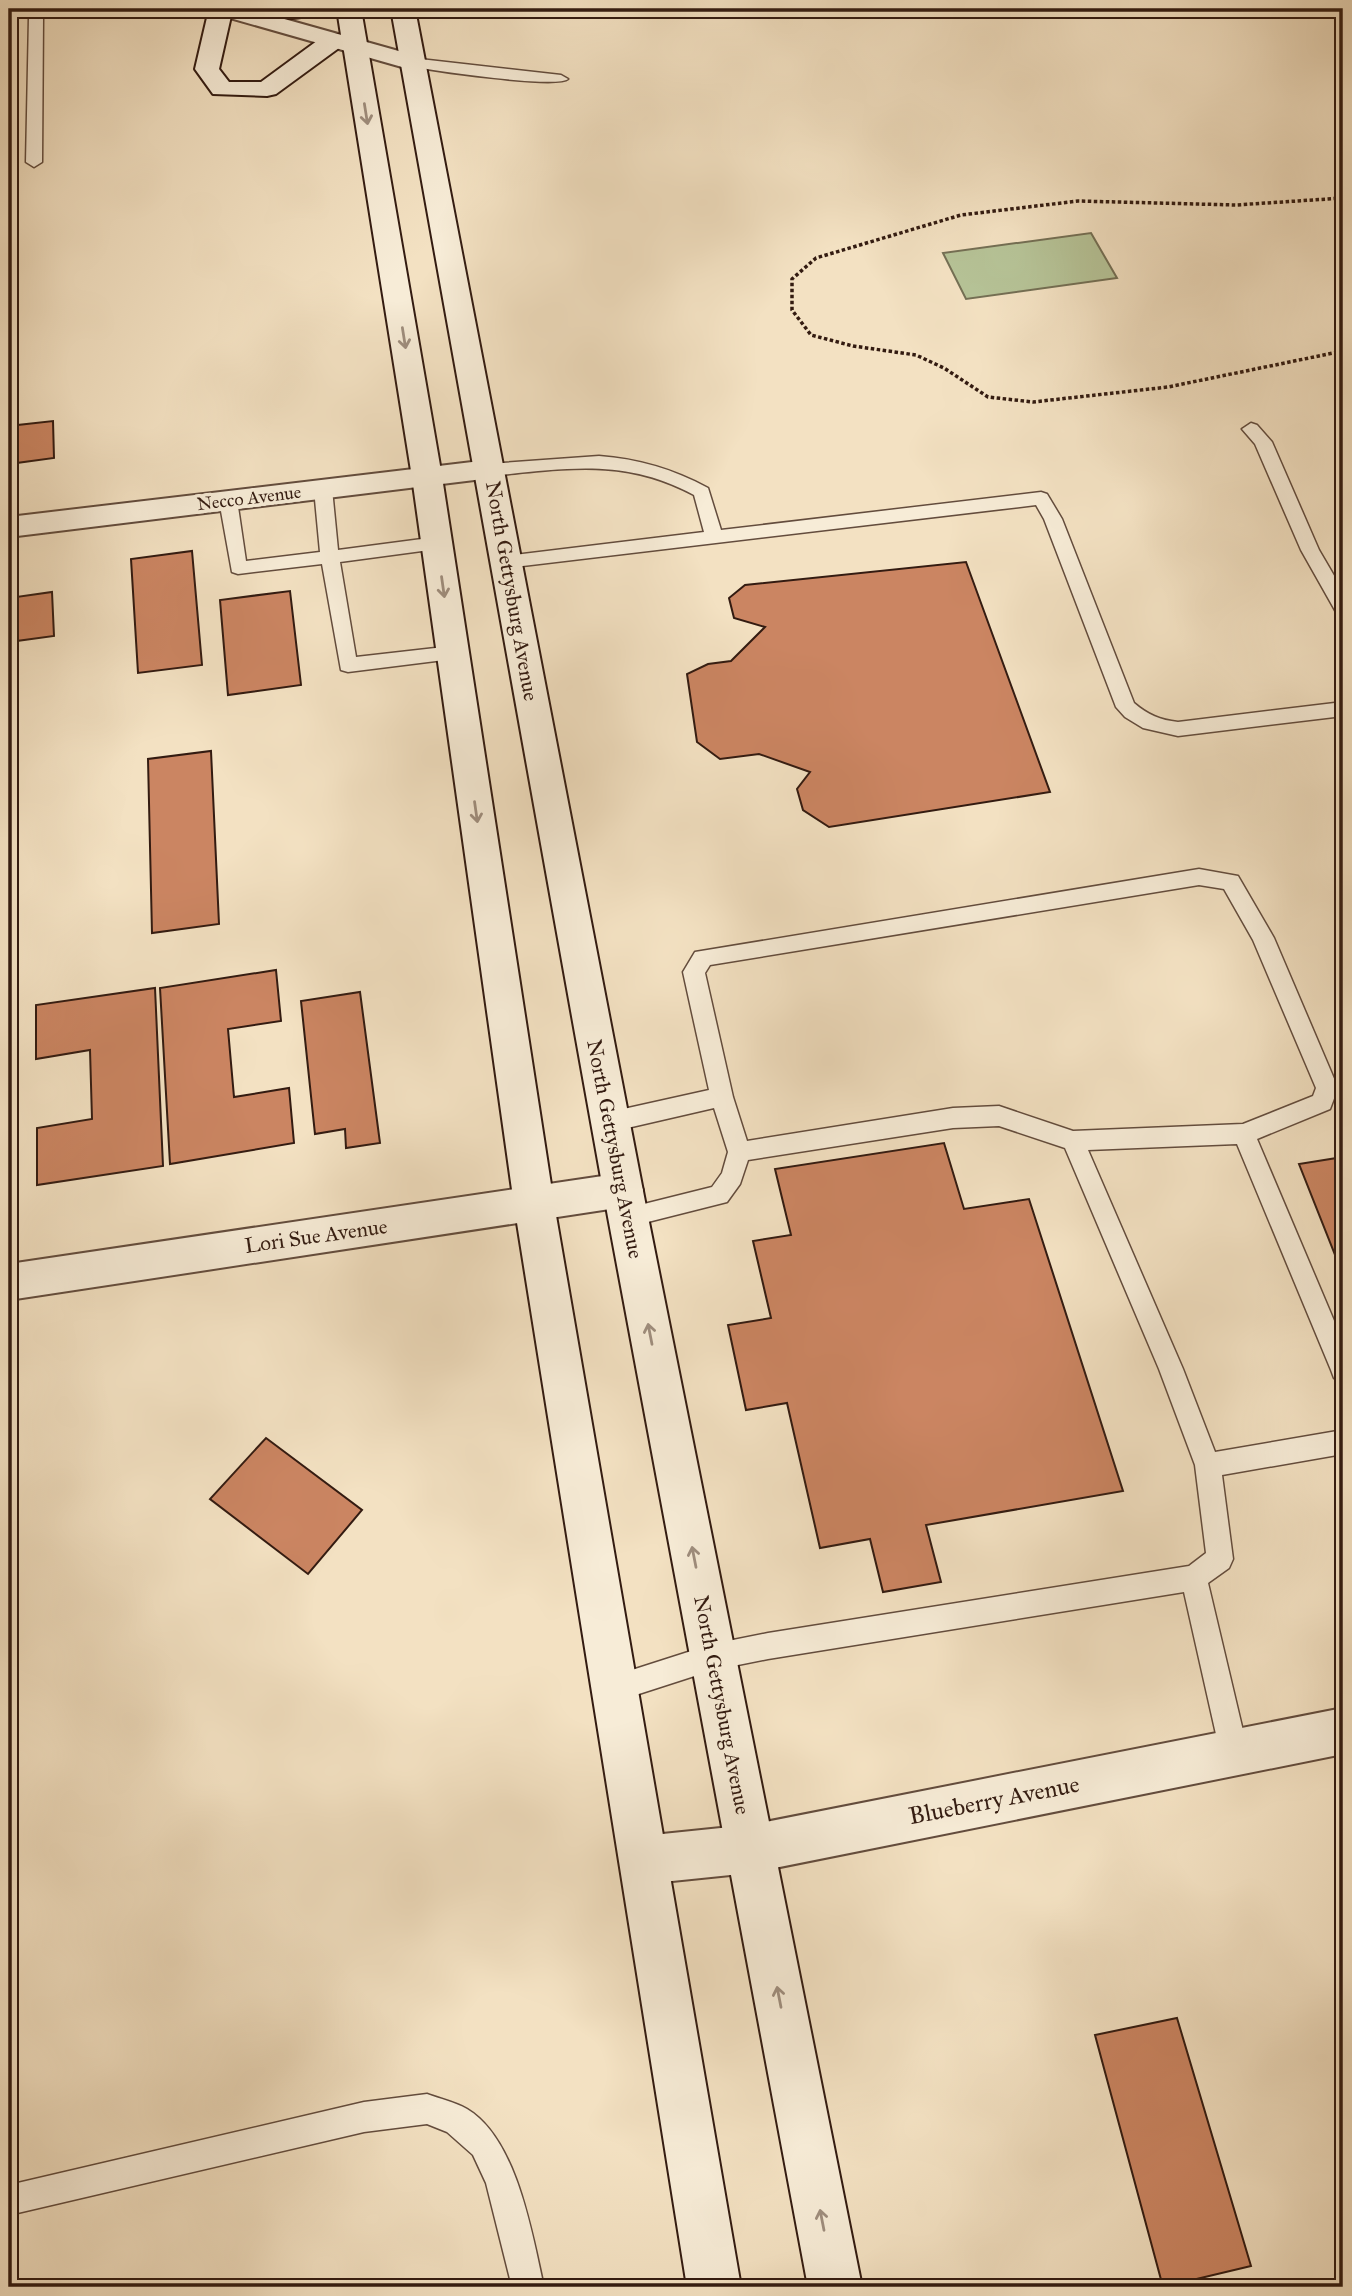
<svg xmlns="http://www.w3.org/2000/svg" width="1352" height="2296" font-family="'IM FELL Great Primer',serif">
<style>
.green{fill:#b6c397;stroke:#746f54;stroke-width:2}
.building{fill:#cb8562;stroke:#331b11;stroke-width:2}
.lines{fill:none;stroke-linecap:round;stroke-linejoin:round}
.service-casing{stroke:#634c3d;stroke-width:3}
.minor-casing{stroke:#634c3d;stroke-width:4}
.tertiary-casing{stroke:#634c3d;stroke-width:4}
.secondary-casing{stroke:#331b11;stroke-width:4}
.path{stroke:#331b11;stroke-width:3.5;stroke-dasharray:3.5 2.5;stroke-linecap:butt}
.service{fill:#f7ecd7;fill-rule:evenodd}
.minor{fill:#f7ecd7;fill-rule:evenodd}
.tertiary{fill:#f7ecd7;fill-rule:evenodd}
.secondary{fill:#f7ecd7;fill-rule:evenodd}
.oneway{stroke:#9f8e7e}
.labels{text-anchor:middle;dominant-baseline:central;stroke-width:7;stroke-linejoin:round;paint-order:stroke}
.far-street-label{font-size:18px;fill:#331b11;stroke:#f7ecd7}
.street-label{font-size:21px;fill:#331b11;stroke:#f7ecd7}
.near-street-label{font-size:24px;fill:#331b11;stroke:#f7ecd7}
</style>
<rect width="100%" height="100%" fill="#f3e1c2"/>
<filter id="stains"><feTurbulence type="fractalNoise" baseFrequency=".00286" numOctaves="4"/><feColorMatrix values="0 0 0 0 .2 0 0 0 0 .09 0 0 0 0 .02 0 0 0 .5 -.17"/></filter>
<radialGradient id="worn" r=".72"><stop offset=".6" stop-color="#630" stop-opacity="0"/><stop offset="1" stop-color="#630" stop-opacity=".3"/></radialGradient>
<path class="green" d="M1091 233 1117 278 966 299 943 253Z"/>
<g class="building">
<path d="M53 421 54 458 9 464V426Z"/>
<path d="M192 551 202 665 138 673 131 559Z"/>
<path d="M966 562 1050 792 829 827 803 810 797 789 810 772 759 754 720 759 697 742 687 674 708 664 731 661 765 627 734 618 729 598 745 585Z"/>
<path d="M290 591 301 685 228 695 220 600Z"/>
<path d="M52 592 54 636 9 642V598Z"/>
<path d="M211 751 219 924 152 933 148 759Z"/>
<path d="M276 970 281 1021 228 1029 234 1097 289 1088 294 1143 170 1164 160 988Z"/>
<path d="M155 988 163 1166 37 1185V1128L92 1119 90 1050 36 1059V1005Z"/>
<path d="M360 992 380 1143 346 1148 345 1129 315 1134 301 1001Z"/>
<path d="M944 1143 964 1209 1029 1199 1123 1491 926 1525 941 1582 883 1592 870 1539 820 1548 787 1403 746 1410 728 1325 771 1318 753 1241 791 1235 775 1169Z"/>
<path d="M1343 1157V1275L1299 1164Z"/>
<path d="M266 1438 362 1510 308 1574 210 1499Z"/>
<path d="M1177 2018 1251 2266 1163 2287 1095 2035Z"/>
</g>
<g class="lines">
<g class="service-casing">
<g id="service">
<path d="M32 9H46L43 17 42 162 34 167 26 162 29 17Z"/>
<path d="M411 58 561 75 568 79C557 89 427 70 406 65L404 62 406 59Z"/>
<path d="M1251 423 1257 425 1272 442 1319 550 1343 591V613L1336 612 1301 550 1255 444 1242 429Z"/>
<path d="M599 456C639 459 673 469 708 488L721 530 1041 492 1047 494 1062 519 1134 703C1148 715 1160 720 1178 722L1343 702V716L1178 736 1143 728 1125 717 1116 707 1044 519 1036 505 506 568 500 566 497 562 500 558 506 556 704 532 694 495C624 457 565 469 489 476L480 470 489 464Z"/>
<path d="M323 483 332 489 338 550 437 537 443 539 446 543 443 547 437 549 340 562 356 657 453 646 460 648 462 653 460 658 348 672 341 670 322 564 238 574 232 572 219 500 222 496H234L237 500 246 561 320 552 314 489Z"/>
<path d="M1199 869 1238 876 1274 938 1338 1088 1330 1109 1257 1139 1343 1342V1381L1334 1378 1331 1370 1237 1144 1088 1150 1183 1369 1215 1452 1343 1430V1454L1222 1475 1233 1559 1229 1568 1208 1583 1248 1752 1244 1762 1234 1766 1224 1762 1220 1752 1184 1592 768 1659 713 1670 614 1702 604 1699 601 1689 604 1679 713 1644 768 1633 1189 1566 1206 1553 1195 1465 1159 1369 1065 1148 999 1126 953 1128 748 1160 740 1184 727 1202 628 1227 620 1224 616 1217 620 1210 712 1187 722 1173 728 1152 714 1108 610 1132 602 1129 599 1122 602 1115 610 1112 709 1090 683 972 695 952ZM1199 885 1224 889 1253 940 1316 1088 1313 1096 1243 1124 1073 1131 999 1106 953 1108 747 1141 733 1097 705 973 710 965Z"/>
<path d="M427 2094C440 2099 455 2102 467 2109 517 2139 532 2234 544 2287H512L486 2183 473 2155 447 2132 427 2124 364 2132 9 2215V2185L364 2102Z"/>
</g>
</g>
<g class="minor-casing">
<g id="minor">
<path d="M489 460 499 463 504 470 499 477 9 537V517Z"/>
<path d="M623 1173 637 1178 643 1190 637 1202 623 1207 9 1300V1264Z"/>
<path d="M1343 1708V1754L750 1873 643 1884 626 1877 619 1860 626 1843 643 1836 750 1825Z"/>
</g>
</g>
<g class="tertiary-casing">
<path id="tertiary" d="M212 9H249L420 57 423 62 420 67 411 69 402 67 216 14Z"/>
</g>
<g class="secondary-casing">
<g id="secondary">
<path d="M209 9H322L318 14C289 21 261 19 231 16L219 69 229 82H261L325 35H341L337 9H361L442 477 554 1204 741 2287H687L514 1204 412 477 343 45 276 94 267 96 213 94 195 69Z"/>
<path d="M391 9H415L648 1217 862 2287H808L608 1217Z"/>
</g>
</g>
<path class="path" d="M1343 198 1236 205 1078 201 961 215 816 258 792 279V310L811 335 853 346 916 355 944 368 988 397 1033 402 1168 387 1343 351"/>
<use href="#service" class="service"/>
<use href="#minor" class="minor"/>
<use href="#tertiary" class="tertiary"/>
<use href="#secondary" class="secondary"/>
</g>
<defs><path id="oneway-shaft" d="M-6 0H5M1.5-3L5.5 0L1.5 3" fill="none" stroke-width="1.6" stroke-linecap="round" stroke-linejoin="round" transform="scale(1.75)"/></defs>
<g class="oneway">
<use href="#oneway-shaft" transform="translate(366 114) rotate(81)"/>
<use href="#oneway-shaft" transform="translate(404 338) rotate(81)"/>
<use href="#oneway-shaft" transform="translate(443 587) rotate(82)"/>
<use href="#oneway-shaft" transform="translate(476 812) rotate(82)"/>
<use href="#oneway-shaft" transform="translate(650 1334) rotate(-101)"/>
<use href="#oneway-shaft" transform="translate(694 1557) rotate(-101)"/>
<use href="#oneway-shaft" transform="translate(779 1997) rotate(-101)"/>
<use href="#oneway-shaft" transform="translate(822 2220) rotate(-101)"/>
</g>
<g class="labels">
<g class="far-street-label">
<text transform="translate(249 498) rotate(-7)">Necco Avenue</text>
</g>
<g class="street-label">
<text transform="translate(512 591) rotate(80)">North Gettysburg Avenue</text>
<text transform="translate(615 1149) rotate(79)">North Gettysburg Avenue</text>
<text transform="translate(316 1236) rotate(-8)">Lori Sue Avenue</text>
<text transform="translate(722 1705) rotate(79)">North Gettysburg Avenue</text>
</g>
<g class="near-street-label">
<text transform="translate(994 1800) rotate(-11)">Blueberry Avenue</text>
</g>
</g>
<rect width="1352" height="2296" fill="none" stroke="#f3e1c2" stroke-width="35"/>
<rect x="10" y="10" width="1331" height="2275" fill="none" stroke="#331b11" stroke-width="3.5"/>
<rect x="18" y="18" width="1317" height="2261" fill="none" stroke="#331b11" stroke-width="2"/>
<rect width="100%" height="100%" filter="url(#stains)"/>
<rect width="100%" height="100%" fill="url(#worn)"/>
</svg>
